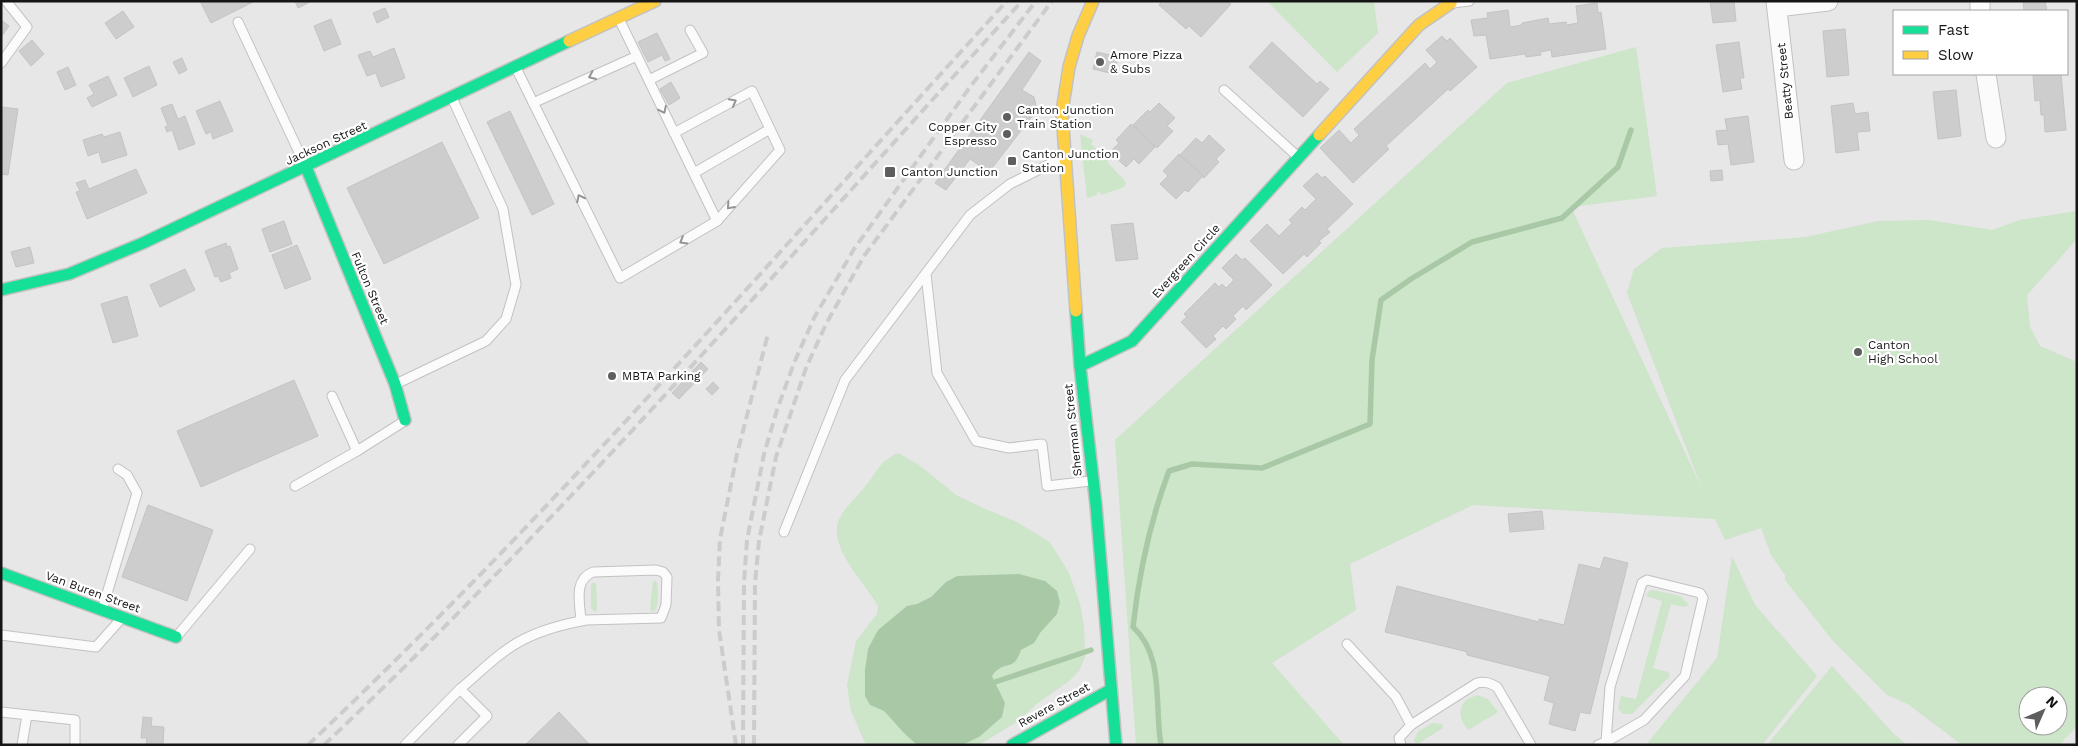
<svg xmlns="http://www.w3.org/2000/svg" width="2078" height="746" font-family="'Work Sans',sans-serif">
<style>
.green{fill:#cde5c9;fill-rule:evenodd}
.water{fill:#a9c9a6}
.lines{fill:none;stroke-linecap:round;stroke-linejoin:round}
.stream{stroke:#a9c9a6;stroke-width:5.5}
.building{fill:#cccdcc;stroke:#c3c4c3}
.lane-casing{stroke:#c1c2c1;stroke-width:11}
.street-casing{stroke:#c1c2c1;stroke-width:21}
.fast-casing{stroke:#c1c2c1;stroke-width:14}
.slow-casing{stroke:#c1c2c1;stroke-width:14}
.lane{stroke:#fbfbfb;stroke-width:9}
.street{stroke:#fbfbfb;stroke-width:19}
.fast{stroke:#16e098;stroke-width:11}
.slow{stroke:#ffcf43;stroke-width:11}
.rail{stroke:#ccc;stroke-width:4;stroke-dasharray:10 5;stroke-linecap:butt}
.oneway{stroke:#939493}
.poi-dot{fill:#5e5e5e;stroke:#fff;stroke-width:2}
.labels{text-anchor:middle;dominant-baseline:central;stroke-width:4.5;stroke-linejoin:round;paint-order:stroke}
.poi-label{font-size:12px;fill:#141514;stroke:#fff;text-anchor:start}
.street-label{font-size:12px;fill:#141514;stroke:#fff}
</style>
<rect width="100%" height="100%" fill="#e6e7e6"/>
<g class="green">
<path d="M1267 1H1374L1378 33 1337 72Z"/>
<path d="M1636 47 1657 196 1571 207 1702 489 1627 293 1634 269 1662 248 1806 237 1878 221 1929 220 1992 230 2020 220 2077 211V239L2027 295 2030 327 2040 346 2077 362V726L2059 745H1962L1909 705 1886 694 1833 641 1785 580V575L1771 555 1761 528 1725 540 1715 519 1473 505 1350 564 1356 610 1272 663 1344 745H1136L1115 440 1507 83ZM2028 696H2058V726H2028Z"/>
<path d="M1080 134 1093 140 1091 144 1109 160 1107 162 1124 180 1126 183 1124 187 1101 195 1100 192H1097V195L1087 198Z"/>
<path d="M898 453 919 465 956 495 985 509 1015 521 1048 541 1053 547 1069 573 1080 604 1084 626 1085 657 1079 671 1069 681 1038 703 1015 723 979 745H866L851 711 847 685 856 641 877 614 878 606C866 583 822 543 842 514 848 505 857 496 864 488 877 473 879 461 898 453Z"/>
<path d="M1732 556 1755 605 1817 676 1762 745H1646L1717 658Z"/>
<path d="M653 581 657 582C658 591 659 605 654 612L650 610Z"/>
<path d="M593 582 596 584 597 610 595 612 591 608V585Z"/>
<path d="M1653 590 1680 596 1689 605 1684 607 1671 604 1653 668 1668 672 1670 675 1669 677 1632 714H1623L1618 708 1621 696 1636 699 1662 601 1646 596 1649 591Z"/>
<path d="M1832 666 1893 733 1907 745H1767Z"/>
<path d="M1477 695 1488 699 1498 712 1468 730C1460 719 1457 711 1466 700Z"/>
<path d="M1432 723 1442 724 1443 728 1419 743H1415L1414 740 1418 732Z"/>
</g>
<path class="water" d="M1019 574 1045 581 1057 591 1060 602 1057 614 1040 633 1034 643 1021 650C1013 674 1005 658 992 676L1005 703 1002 717 979 737 962 745H921L916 744 904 733 884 711 870 705 865 696V670L868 649 878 630 907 606 917 604 931 597 946 582 957 576Z"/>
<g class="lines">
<g class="stream">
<path d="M989 684 1091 650"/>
<path d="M1161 745C1154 706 1165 656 1133 627 1139 573 1150 521 1169 471L1192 464 1262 468 1370 424 1372 360 1381 300 1411 279 1472 242 1562 218 1618 167 1631 130"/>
</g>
</g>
<g class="building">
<path d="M200 1H253V2L211 23Z"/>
<path d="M295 1H312L298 8Z"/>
<path d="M1162 1H1228L1231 4 1201 37 1189 26 1186 29 1159 5Z"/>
<path d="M1710 1H1734L1736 21 1713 23Z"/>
<path d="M2023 1H2045L2047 11H2024Z"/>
<path d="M1597 3 1598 13 1601 12 1606 49 1552 57 1551 50 1540 52 1541 55 1526 57 1525 54 1490 59 1486 35 1474 36 1471 20 1488 18 1487 13 1508 10 1510 27 1522 25V23L1548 18 1549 24 1566 22 1567 25 1578 23 1576 6Z"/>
<path d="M385 8 389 17 377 23 373 13Z"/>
<path d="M123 11 134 27 116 39 105 23Z"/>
<path d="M331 19 341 44 324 51 314 26Z"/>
<path d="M1 20 9 26 1 37Z"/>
<path d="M1845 29 1849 75 1827 77 1823 31Z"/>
<path d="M657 33 670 59 665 61 662 55 648 62 638 42Z"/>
<path d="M1442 36 1447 41 1450 38 1477 67 1450 91 1448 89 1386 146 1389 149 1353 183 1320 148 1339 130 1351 143 1359 135 1354 129 1425 63 1430 69 1437 62 1426 50Z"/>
<path d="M32 40 44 54 31 66 19 51Z"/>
<path d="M1272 42 1317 84 1320 81 1329 89 1303 117 1249 67Z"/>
<path d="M1739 42 1744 78H1740L1742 89 1723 92 1716 45Z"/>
<path d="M394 48 405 78 381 87 376 73 367 76 358 55 370 51 373 57Z"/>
<path d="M1029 52 1041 61 1022 90 1034 97 1037 110 989 172 970 159 946 190 935 183Z"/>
<path d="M1097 52 1118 57 1114 74 1093 69Z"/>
<path d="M182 58 187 70 179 74 173 62Z"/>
<path d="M149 66 157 85 133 97 124 78Z"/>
<path d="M68 67 76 85 65 90 57 72Z"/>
<path d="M2061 74 2066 130 2045 132 2044 115H2041L2040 100 2035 101 2033 75Z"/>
<path d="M108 76 117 95 92 107 87 98 94 94 89 85Z"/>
<path d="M671 82 680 98 669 105 660 89Z"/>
<path d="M1956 90 1961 136 1938 139 1933 92Z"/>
<path d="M220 101 233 131 213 139 211 132 206 134 196 111Z"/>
<path d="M1159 103 1175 118 1167 126 1173 131 1157 148 1133 125 1148 110 1150 112Z"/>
<path d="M1853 103 1855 114 1868 112 1870 131 1857 132 1859 150 1836 153 1831 106Z"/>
<path d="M172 104 178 119 185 116 195 144 179 150 172 130 167 132 165 127 168 126 161 108Z"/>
<path d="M1 107 18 109 8 175 1 174Z"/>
<path d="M510 111 554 204 532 215 487 122Z"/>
<path d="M1748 116 1754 162 1731 165 1728 144 1718 145 1716 131 1727 130 1725 119Z"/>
<path d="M1131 124 1155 147 1139 164 1134 159 1126 167 1110 152 1119 143 1116 140Z"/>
<path d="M120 132 127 155 102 163 99 152 88 156 83 140 102 134 104 137Z"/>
<path d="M1209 135 1225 150 1216 159 1219 162 1204 178 1180 155 1196 138 1202 143Z"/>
<path d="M442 142 479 218 384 264 347 188Z"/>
<path d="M1179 154 1203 176 1188 192 1185 190 1176 199 1160 184 1168 176 1163 171Z"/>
<path d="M136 169 147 193 87 219 76 192 80 191 76 183 85 180 89 189Z"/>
<path d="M1722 170 1723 180 1711 181 1710 171Z"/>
<path d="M1317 173 1322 178 1325 176 1353 204 1327 229 1330 232 1319 241 1321 243 1307 257 1304 254 1283 274 1250 241 1267 224 1279 236 1292 223 1289 220 1302 207 1305 210 1316 199 1303 186Z"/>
<path d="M284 221 292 244 270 252 262 229Z"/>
<path d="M1133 223 1138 259 1116 261 1111 225Z"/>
<path d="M226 243 227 247 230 246 238 269 229 273 231 278 221 282 218 276 215 277 205 251Z"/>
<path d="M297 245 311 279 285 289 272 255Z"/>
<path d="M30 247 34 263 16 267 11 252Z"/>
<path d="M1236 254 1242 260 1245 258 1272 285 1246 310 1243 306 1233 316 1236 319 1226 329 1223 326 1213 336 1216 339 1206 348 1181 322 1187 317 1184 314 1215 283 1219 287 1222 284 1226 288 1234 280 1222 268Z"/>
<path d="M185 269 195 290 160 307 150 285Z"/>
<path d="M127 296 138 336 113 343 101 304Z"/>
<path d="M701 362 708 369 679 399 672 393Z"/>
<path d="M294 380 318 436 201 487 177 431Z"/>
<path d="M713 382 719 388 712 395 706 389Z"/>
<path d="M148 505 213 530 187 601 122 577Z"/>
<path d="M1542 511 1544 529 1510 532 1508 514Z"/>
<path d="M1604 557 1628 563 1590 714 1580 712 1575 731 1549 724 1554 703 1544 700 1550 676 1467 655V652L1464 651 1385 632 1397 586 1539 622V619L1564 625 1579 564 1600 569Z"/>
<path d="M559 712 590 745H525Z"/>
<path d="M143 717 152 718 151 726 164 727 163 745H146L147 738H141Z"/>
</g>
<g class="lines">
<g class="lane-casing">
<g id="lane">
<path d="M1453 3 1469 1"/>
<path d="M238 22 305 165"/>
<path d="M1 63 27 27 6 1"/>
<path d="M517 70 620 278 717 221 620 21"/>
<path d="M649 80 703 53 690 30"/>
<path d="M1224 90 1296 155"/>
<path d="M533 103 637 56"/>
<path d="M674 133 752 91 780 150 717 221"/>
<path d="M694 173 770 129"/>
<path d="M926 274 937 373 976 441 1009 448 1042 444 1047 486 1090 481"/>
<path d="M398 383 486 341 506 319 516 285 503 209 453 100"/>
<path d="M332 396 357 451"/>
<path d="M295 486 357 451 403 422"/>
<path d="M784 532 845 380 970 215 1010 184 1062 158"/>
<path d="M103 607 137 493 127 475 118 469"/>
<path d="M1 635 96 647 121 619"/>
<path d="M178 635 250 549"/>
<path d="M1347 644 1396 697 1411 725"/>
<path d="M460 689C475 677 489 662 505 651 527 634 555 626 581 621L586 620 661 618 666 605 667 577 663 572 656 570 593 572C573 580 580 603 581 621"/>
<path d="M1 712 75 720V745"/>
<path d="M22 745 27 715"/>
<path d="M405 745 460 689 487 716 458 745"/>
<path d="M1401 745 1399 738 1411 725 1477 683C1485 681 1490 683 1497 687L1531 745"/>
<path d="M1598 745 1606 742 1644 720 1685 676 1703 598 1700 593 1647 580 1642 583 1610 687 1606 742"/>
</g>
</g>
<g class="street-casing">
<g id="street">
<path d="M1776 1 1794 160"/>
<path d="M1980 1V11"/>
<path d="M1777 7 1828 1"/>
<path d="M1986 74 1996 138"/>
</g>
</g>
<g class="fast-casing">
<g id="fast">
<path d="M306 167 395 384 405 420"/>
<path d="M1 290 69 274 143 243 569 41"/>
<path d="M1076 311 1080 366 1096 505 1116 745"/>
<path d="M1080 366 1132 341 1319 135"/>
<path d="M1 573 176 637"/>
<path d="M1012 745 1110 690"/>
</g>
</g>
<g class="slow-casing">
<g id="slow">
<path d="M569 41 655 1"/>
<path d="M1319 135 1419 25 1451 3 1450 1"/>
<path d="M1076 311 1062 112 1069 67 1078 36 1093 1"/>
</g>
</g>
<use href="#lane" class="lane"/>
<use href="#street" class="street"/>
<use href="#fast" class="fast"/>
<use href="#slow" class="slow"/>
<g class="rail">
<path d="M308 745C555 511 778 252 1007 1"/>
<path d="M324 745C570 511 793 252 1022 1"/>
<path d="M736 745 719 630 718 581 720 539 737 454 768 334"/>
<path d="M743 745 744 582 747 540 764 454 777 410 794 363 814 318 854 249 970 87 1036 1"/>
<path d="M754 745 755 583 759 541 776 457 806 368 826 324 864 256 1052 1"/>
</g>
</g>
<defs><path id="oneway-chevron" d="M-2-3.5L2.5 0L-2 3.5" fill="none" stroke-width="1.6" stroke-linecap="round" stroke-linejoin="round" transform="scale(1.25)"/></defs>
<g class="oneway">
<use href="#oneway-chevron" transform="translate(592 76) rotate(156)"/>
<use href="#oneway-chevron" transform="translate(733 102) rotate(-28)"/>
<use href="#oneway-chevron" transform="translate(663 110) rotate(64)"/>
<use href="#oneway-chevron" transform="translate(580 198) rotate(-117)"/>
<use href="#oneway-chevron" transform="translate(730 206) rotate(132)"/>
<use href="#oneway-chevron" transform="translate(683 241) rotate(149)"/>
</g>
<g class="poi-dot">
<circle cx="1100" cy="62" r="5"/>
<circle cx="1007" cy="117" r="5"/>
<circle cx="1007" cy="134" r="5"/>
<rect x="1007" y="156" width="10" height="10" rx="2.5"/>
<rect x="884" y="166" width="12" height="12" rx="2.5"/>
<circle cx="1858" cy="352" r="5"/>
<circle cx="612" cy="376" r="5"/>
</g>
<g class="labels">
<g class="poi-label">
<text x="1110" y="55">Amore Pizza<tspan x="1110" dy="14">&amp; Subs</tspan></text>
<text x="1017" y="110">Canton Junction<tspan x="1017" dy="14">Train Station</tspan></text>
<text x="997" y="127" text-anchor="end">Copper City<tspan x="997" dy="14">Espresso</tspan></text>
<text x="1022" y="154">Canton Junction<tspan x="1022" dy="14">Station</tspan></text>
<text x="901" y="172">Canton Junction</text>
<text x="1868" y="345">Canton<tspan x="1868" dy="14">High School</tspan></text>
<text x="622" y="376">MBTA Parking</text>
</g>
<g class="street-label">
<text transform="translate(1785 81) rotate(-96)">Beatty Street</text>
<text transform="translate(326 143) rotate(-25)">Jackson Street</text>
<text transform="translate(1186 261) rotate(-48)">Evergreen Circle</text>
<text transform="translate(370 288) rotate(67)">Fulton Street</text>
<text transform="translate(1073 430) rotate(-96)">Sherman Street</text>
<text transform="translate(93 592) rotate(20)">Van Buren Street</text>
<text transform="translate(1054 705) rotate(-29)">Revere Street</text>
</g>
</g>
<rect width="2078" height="746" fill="none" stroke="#141514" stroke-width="5"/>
<rect x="1893" y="10" width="175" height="65" fill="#ffffff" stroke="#a1a1a1"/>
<rect x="1903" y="26" width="25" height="8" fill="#16e098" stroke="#a1a1a1"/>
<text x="1938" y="35" font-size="15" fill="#141514">Fast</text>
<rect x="1903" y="51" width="25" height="8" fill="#ffcf43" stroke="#a1a1a1"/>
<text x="1938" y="60" font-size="15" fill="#141514">Slow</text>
<g transform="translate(2043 711) rotate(45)"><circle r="24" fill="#ffffff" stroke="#a1a1a1"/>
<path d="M0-4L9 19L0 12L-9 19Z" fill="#5e5e5e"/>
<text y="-8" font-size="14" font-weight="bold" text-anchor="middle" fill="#141514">N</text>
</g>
</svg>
